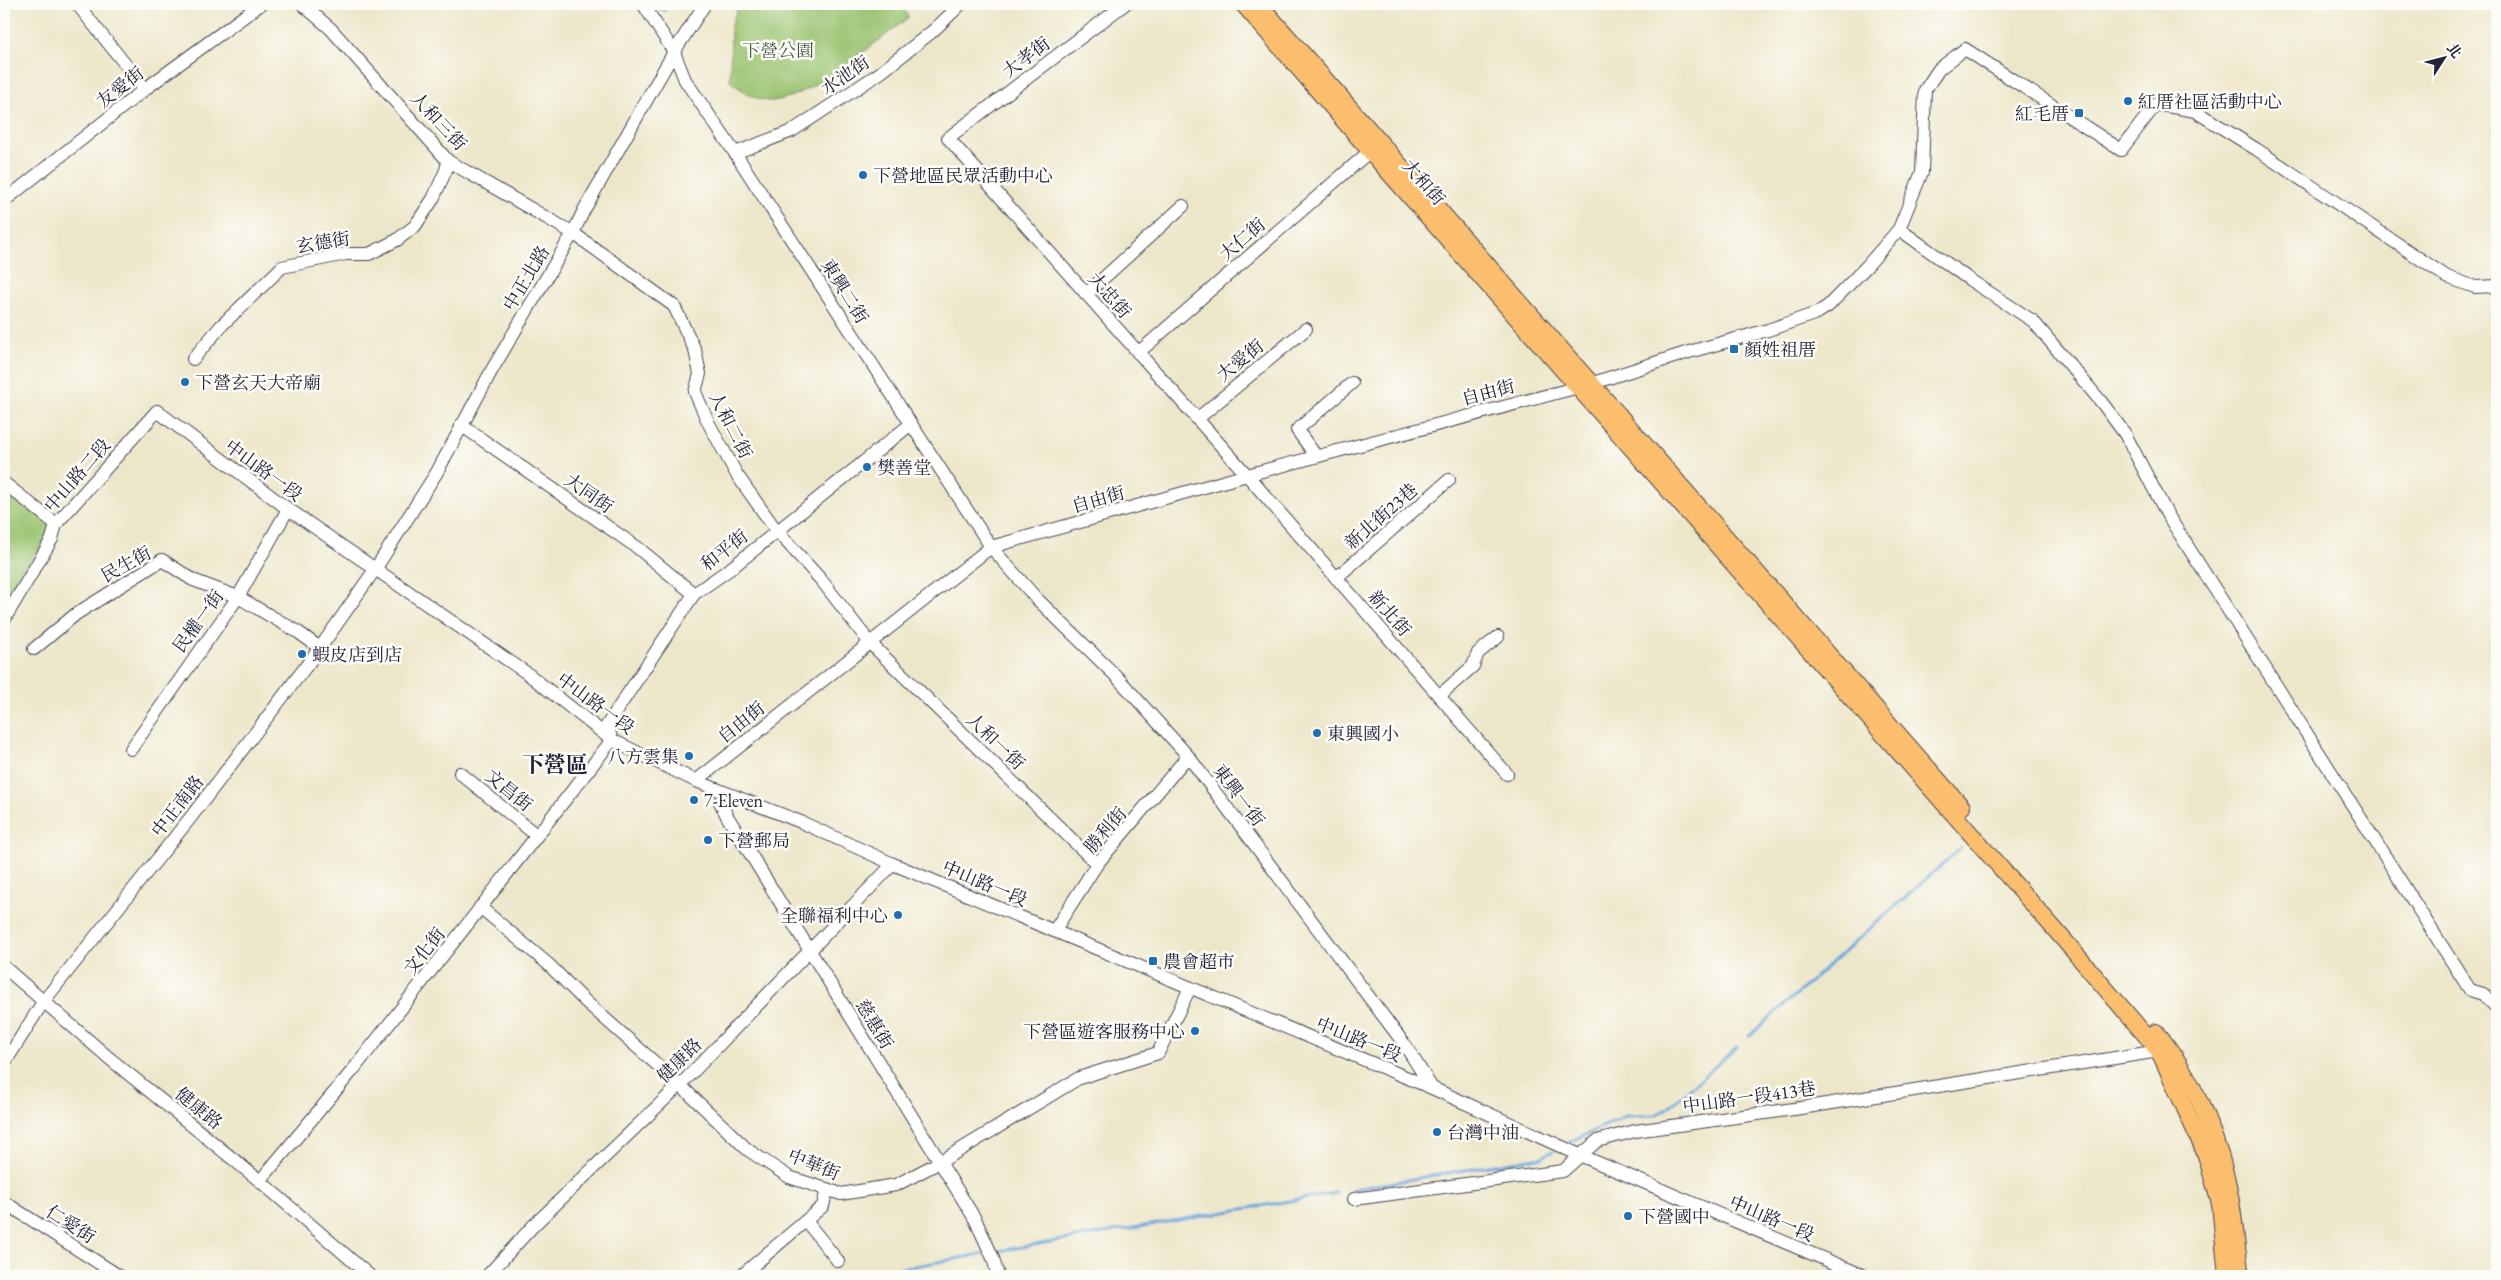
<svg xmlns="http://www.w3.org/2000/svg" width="2501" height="1280" font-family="'EB Garamond','Noto Serif TC',serif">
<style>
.green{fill:#9ac36f;stroke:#5e7255}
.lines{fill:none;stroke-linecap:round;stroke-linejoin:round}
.stream{stroke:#6da6dc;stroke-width:3}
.minor-casing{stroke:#404050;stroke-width:14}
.major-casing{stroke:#404050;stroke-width:18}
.minor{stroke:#fff;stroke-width:12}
.major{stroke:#fabe6e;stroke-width:16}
.poi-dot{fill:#1f6fb2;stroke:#fdfcf7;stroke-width:2}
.labels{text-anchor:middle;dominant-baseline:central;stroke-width:5;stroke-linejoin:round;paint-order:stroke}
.park-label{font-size:18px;fill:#4c5a4d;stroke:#fdfcf7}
.street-label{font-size:18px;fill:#22223b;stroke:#fdfcf7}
.poi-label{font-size:18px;fill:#22223b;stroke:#fdfcf7;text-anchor:start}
.district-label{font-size:22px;font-weight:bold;fill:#22223b;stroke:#fdfcf7}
</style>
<rect width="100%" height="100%" fill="#fdfcf7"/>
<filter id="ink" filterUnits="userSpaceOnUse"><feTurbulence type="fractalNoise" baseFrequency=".02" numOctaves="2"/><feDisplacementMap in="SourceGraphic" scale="10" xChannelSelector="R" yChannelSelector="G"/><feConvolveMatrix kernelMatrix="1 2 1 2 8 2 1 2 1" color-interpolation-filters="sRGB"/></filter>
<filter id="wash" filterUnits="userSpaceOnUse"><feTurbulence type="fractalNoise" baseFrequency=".0096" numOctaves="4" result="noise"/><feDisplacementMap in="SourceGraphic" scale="20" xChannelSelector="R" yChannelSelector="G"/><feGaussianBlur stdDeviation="1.12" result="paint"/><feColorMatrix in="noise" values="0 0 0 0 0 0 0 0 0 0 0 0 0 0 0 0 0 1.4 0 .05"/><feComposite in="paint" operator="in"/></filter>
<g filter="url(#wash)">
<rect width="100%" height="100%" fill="#ede7ca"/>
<g class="green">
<path d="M739 4H912L915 6 903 10 909 17C880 39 806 101 771 101 757 101 741 90 730 81L731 26Z"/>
<path d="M4 483 56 524 4 601Z"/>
</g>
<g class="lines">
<g class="stream">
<path d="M656 4 665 11"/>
<path d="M1749 1036 1961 848"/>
<path d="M1569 1142 1626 1116 1655 1115 1667 1109 1737 1047"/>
<path d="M1354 1189 1542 1157 1553 1151"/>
<path d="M999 1251 1336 1193"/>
<path d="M858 1276 983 1254"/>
</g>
</g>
</g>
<g filter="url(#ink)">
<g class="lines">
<g class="minor-casing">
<g id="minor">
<path d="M77 4 145 89"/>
<path d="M302 4 331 29 448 161 573 233 674 306 695 350 700 374 695 392 708 422 737 475 776 530 822 581 870 643 1097 864"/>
<path d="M643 4 674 52 685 80 735 153 991 547 1035 597 1116 676 1188 756 1405 1045 1432 1088"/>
<path d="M1125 4 948 138 1247 475 1507 774"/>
<path d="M735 153 792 131 880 73 934 30 961 4"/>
<path d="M4 201 145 89 261 4"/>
<path d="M1899 229 1970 280 2033 321 2103 404 2125 434 2167 514 2470 990 2483 994 2497 1008"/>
<path d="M1086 294 1183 206"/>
<path d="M1138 353 1370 151"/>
<path d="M193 359 221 326 282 267 346 254H369L397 240 415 226 433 199 446 170 448 161"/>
<path d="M1197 419 1306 329"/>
<path d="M461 425 638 548 694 594"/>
<path d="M1316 456 1297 430 1352 383"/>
<path d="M4 483 56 524"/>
<path d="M1336 578 1449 480"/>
<path d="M4 620 52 539 56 524 157 411 288 509 528 674 612 740 696 781 801 822 893 864 1432 1088 1582 1156 1864 1276"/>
<path d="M34 649 76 614 162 560 193 580 238 597 298 632 320 648"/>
<path d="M1439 696 1473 666 1478 653 1498 637"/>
<path d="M612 740 607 725 694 594 730 569 911 424"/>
<path d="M131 749 238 597 288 509"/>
<path d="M460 773 536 835"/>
<path d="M696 781 991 547 1247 475 1590 384 1689 352 1768 330 1817 313 1828 306 1867 266 1899 229 1922 172 1925 90 1939 69 1965 49 2121 150 2156 104 2195 111 2256 149 2447 277 2475 287 2497 286"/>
<path d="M727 794 720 802 727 816 975 1219 993 1258 998 1276"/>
<path d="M480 907 548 964 585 1001 680 1085 748 1150 789 1177 841 1194 896 1185 940 1162 1079 1078 1158 1053 1190 988"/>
<path d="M1054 931 1097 864 1188 756"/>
<path d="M4 967 109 1058 260 1181 370 1276"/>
<path d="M4 1064 43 1002 191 817 320 648 376 568 437 472 493 368 573 233 584 210 674 52 705 4"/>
<path d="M260 1181 353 1070 612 740"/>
<path d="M1354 1199 1563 1171 1597 1141 1635 1131 1801 1108 2159 1051"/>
<path d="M4 1202 119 1276"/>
<path d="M806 1221 838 1261"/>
<path d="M487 1276 534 1225 688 1077 893 864"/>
<path d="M741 1276 823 1206 827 1189"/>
</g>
</g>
<g class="major-casing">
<g id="major">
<path d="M1243 4 1370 151 2058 933 2159 1051 2206 1155 2220 1204 2227 1276"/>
<path d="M1259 4 1962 807"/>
<path d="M2156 1032C2193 1075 2222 1145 2231 1201 2235 1226 2237 1251 2241 1276"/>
</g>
</g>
<use href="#minor" class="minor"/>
<use href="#major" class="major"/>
</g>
</g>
<g class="poi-dot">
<circle cx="2128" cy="101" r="5"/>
<rect x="2074" y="108" width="10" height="10" rx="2.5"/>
<circle cx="863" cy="175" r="5"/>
<rect x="1729" y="344" width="10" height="10" rx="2.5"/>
<circle cx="185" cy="382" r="5"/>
<circle cx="867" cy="467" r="5"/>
<circle cx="302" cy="654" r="5"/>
<circle cx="1317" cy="733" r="5"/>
<circle cx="689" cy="756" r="5"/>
<circle cx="694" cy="800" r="5"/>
<circle cx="708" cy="840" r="5"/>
<circle cx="898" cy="915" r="5"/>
<rect x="1148" y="956" width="10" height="10" rx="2.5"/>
<circle cx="1195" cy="1031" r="5"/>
<circle cx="1437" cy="1132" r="5"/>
<circle cx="1628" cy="1216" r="5"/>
</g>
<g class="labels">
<g class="park-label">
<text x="778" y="50">下營公園</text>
</g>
<g class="street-label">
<text transform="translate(1026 57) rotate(-37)">大孝街</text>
<text transform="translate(845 75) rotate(-34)">水池街</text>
<text transform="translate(120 87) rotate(-38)">友愛街</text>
<text transform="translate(439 121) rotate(47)">人和三街</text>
<text transform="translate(1424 182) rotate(49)">大和街</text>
<text transform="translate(1242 239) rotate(-41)">大仁街</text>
<text transform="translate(323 242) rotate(-9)">玄德街</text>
<text transform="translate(526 278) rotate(-59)">中正北路</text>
<text transform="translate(845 291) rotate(58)">東興二街</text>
<text transform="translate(1110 295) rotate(49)">大忠街</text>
<text transform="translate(1240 360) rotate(-39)">大愛街</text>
<text transform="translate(1488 392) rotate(-15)">自由街</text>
<text transform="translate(731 425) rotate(63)">人和二街</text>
<text transform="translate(264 470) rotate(36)">中山路一段</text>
<text transform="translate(77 475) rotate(-49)">中山路二段</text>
<text transform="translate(589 493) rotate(35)">大同街</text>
<text transform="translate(1098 499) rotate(-16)">自由街</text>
<text transform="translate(1381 516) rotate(-41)">新北街23巷</text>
<text transform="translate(724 550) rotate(-38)">和平街</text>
<text transform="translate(126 564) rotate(-29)">民生街</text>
<text transform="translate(1390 613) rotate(49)">新北街</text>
<text transform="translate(198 621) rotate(-54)">民權一街</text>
<text transform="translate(596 703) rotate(36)">中山路一段</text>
<text transform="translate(741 722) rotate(-39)">自由街</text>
<text transform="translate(996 741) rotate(44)">人和一街</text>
<text transform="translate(509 790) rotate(39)">文昌街</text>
<text transform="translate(1239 795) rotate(53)">東興一街</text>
<text transform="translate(177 806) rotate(-52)">中正南路</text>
<text transform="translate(1105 830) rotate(-49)">勝利街</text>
<text transform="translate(985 883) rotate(23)">中山路一段</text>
<text transform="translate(424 951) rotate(-52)">文化街</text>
<text transform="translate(875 1024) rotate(59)">慈惠街</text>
<text transform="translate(1359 1039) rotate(22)">中山路一段</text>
<text transform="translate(679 1060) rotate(-45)">健康路</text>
<text transform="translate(1749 1097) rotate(-8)">中山路一段413巷</text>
<text transform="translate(199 1108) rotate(39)">健康路</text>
<text transform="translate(814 1164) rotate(22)">中華街</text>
<text transform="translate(1772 1218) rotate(23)">中山路一段</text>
<text transform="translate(71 1224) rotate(33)">仁愛街</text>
</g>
<g class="poi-label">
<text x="2138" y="101">紅厝社區活動中心</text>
<text x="2069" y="113" text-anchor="end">紅毛厝</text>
<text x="873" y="175">下營地區民眾活動中心</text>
<text x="1744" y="349">顏姓祖厝</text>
<text x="195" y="382">下營玄天大帝廟</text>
<text x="877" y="467">樊善堂</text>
<text x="312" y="654">蝦皮店到店</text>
<text x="1327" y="733">東興國小</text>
<text x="679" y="756" text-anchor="end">八方雲集</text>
<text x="704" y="800">7-Eleven</text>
<text x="718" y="840">下營郵局</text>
<text x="888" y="915" text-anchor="end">全聯福利中心</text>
<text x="1163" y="961">農會超市</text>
<text x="1185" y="1031" text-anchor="end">下營區遊客服務中心</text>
<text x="1447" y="1132">台灣中油</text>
<text x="1638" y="1216">下營國中</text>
</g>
<g class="district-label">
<text x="555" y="764">下營區</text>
</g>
</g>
<rect width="2501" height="1280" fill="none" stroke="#fdfcf7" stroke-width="20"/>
<g transform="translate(2444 58) rotate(54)" stroke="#fdfcf7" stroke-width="4" paint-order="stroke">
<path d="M0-4L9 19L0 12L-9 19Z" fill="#22223b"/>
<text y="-8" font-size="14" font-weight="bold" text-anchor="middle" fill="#22223b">北</text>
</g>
</svg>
